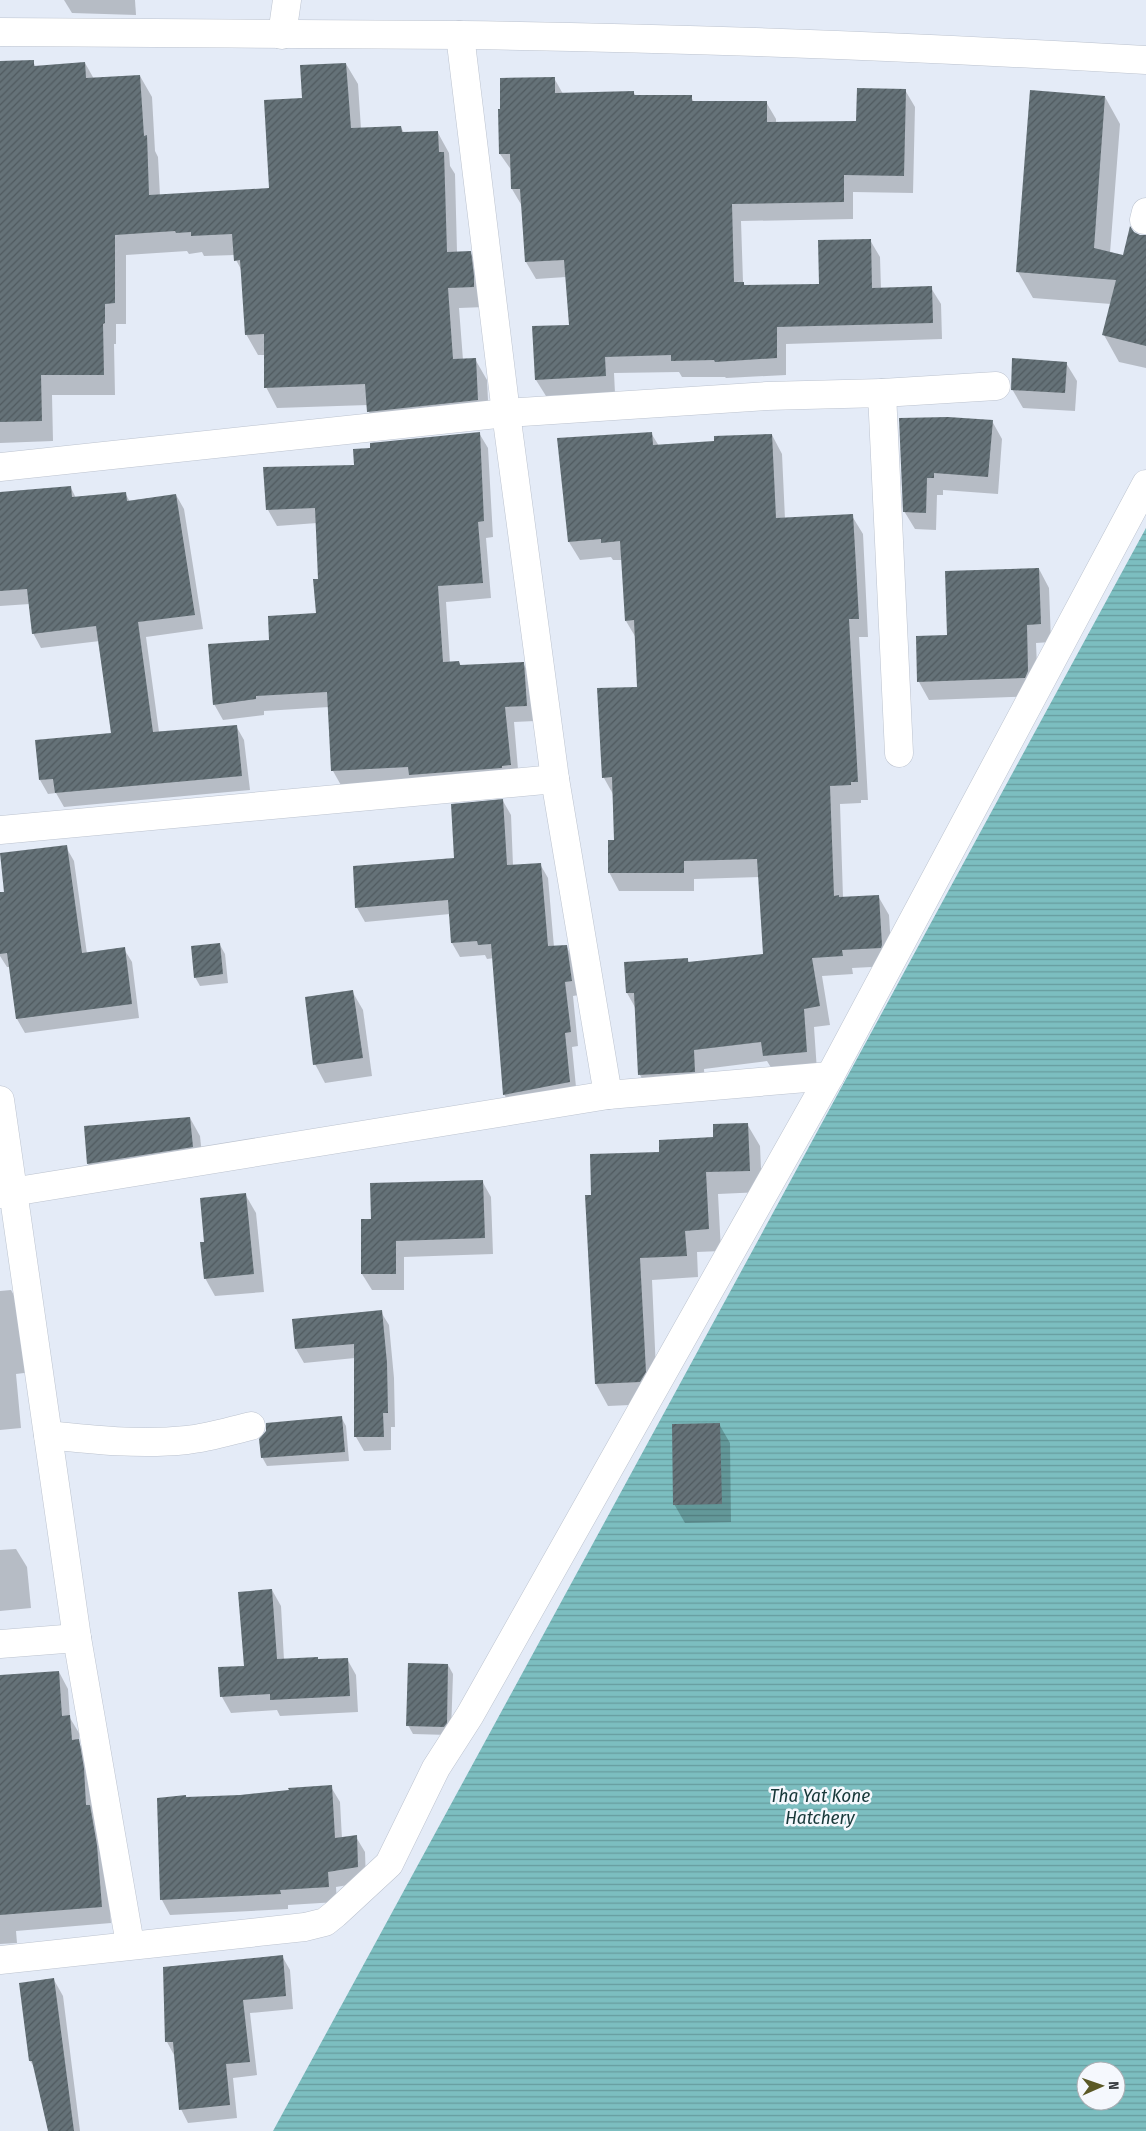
<svg xmlns="http://www.w3.org/2000/svg" width="1146" height="2131" font-family="'Fira Sans Condensed',sans-serif">
<style>
.water{fill:url(#water-rules);fill-rule:evenodd}
.shadow{fill:#0003}
.building{fill:url(#building-hatch)}
.lines{fill:none;stroke-linecap:round;stroke-linejoin:round}
.minor-casing{stroke:#bcc3cf;stroke-width:29}
.minor{stroke:#fff;stroke-width:28}
.labels{text-anchor:middle;dominant-baseline:central;stroke-width:5;stroke-linejoin:round;paint-order:stroke}
.water-label{font-size:19px;font-style:italic;fill:#18393a;stroke:#f5f8fd}
</style>
<defs>
<pattern id="water-rules" width="6" height="5" patternUnits="userSpaceOnUse" patternTransform="scale(1.25)"><rect width="6" height="5" fill="#7cbec0"/><path d="M0 2.5h6" fill="none" stroke="#679c9e"/></pattern>
<pattern id="building-hatch" width="6" height="6" patternUnits="userSpaceOnUse" patternTransform="scale(1.25)"><rect width="6" height="6" fill="#657278"/><path d="M-1 1l2-2M0 6l6-6M5 7l2-2" fill="none" stroke="#505a5f"/></pattern>
</defs>
<rect width="100%" height="100%" fill="#e4ebf7"/>
<path class="water" d="M1146 528V2131H273ZM1086 2071H1116V2101H1086Z"/>
<g class="shadow">
<path d="M64 0H135L136 15 72 13Z"/>
<path d="M0 62H33L36 67 85 63 94 79 140 76 152 97 155 151 158 157 160 196 270 189 303 99 346 64 358 84 361 129 401 127 404 133H438L449 153 450 166 455 174 457 252H470L482 273 485 307 459 308 463 360 475 359 487 380 489 421 380 432 369 412 368 405 277 408 266 387 265 355H258L246 334 242 271 236 260 235 255 204 256 202 252 189 254 187 251 126 255V324H116V344H114L115 395H52L53 441 0 443Z"/>
<path d="M554 78 563 94 634 93 636 96 691 97 694 102H766L776 119V123L857 122 905 90 915 107 913 193 853 192V219L741 221 743 282 745 286 820 285 870 240 880 257 881 289 931 288 941 304 942 339 786 344V375L726 378 725 377H682L679 372 614 373 615 393 546 396 536 380 570 326 566 277 536 279 526 262 522 206 512 189V171L500 154 499 110Z"/>
<path d="M1105 97 1120 124 1110 253 1146 262V368L1119 362 1104 335 1111 304 1033 298 1018 272Z"/>
<path d="M1066 363 1077 381 1075 411 1023 408 1012 389Z"/>
<path d="M948 418 992 421 1002 439 998 494 943 490V495H937L936 530 915 529 904 511Z"/>
<path d="M479 433 488 448 493 537 486 538 491 598 446 602 450 663 459 662 461 666 523 663 532 679 535 721 514 722 519 781 342 787 333 771 329 707 264 711V715L223 720 214 704 270 641 318 614 319 580 317 523 277 526 268 510 264 468 355 467 372 449Z"/>
<path d="M651 433 659 446 715 442 772 435 782 454 785 519 852 516 863 534 868 637H859L868 800H861V803L840 804 843 898 878 896 889 915 892 964 891 966 852 968 853 974 822 976 830 1025 814 1027 817 1071 775 1074 767 1061 704 1069 705 1090 650 1093 640 1075 636 1009 627 993 687 959 690 963 765 955 760 877 694 879V891H619L609 872 616 842 614 796 604 778 599 690 638 688 636 638 626 621 622 560H613L611 557 580 560 569 542 558 439Z"/>
<path d="M71 488 76 498 125 493 130 502 176 495 184 509 203 629 146 637 159 732 236 726 244 740 250 790 64 807 56 793 48 794 40 780 112 734 100 641 41 648 33 633 30 604 0 606V494Z"/>
<path d="M1039 569 1049 588 1051 642 1036 643 1038 690 1035 696 929 700 919 682 949 636Z"/>
<path d="M503 801 511 815 513 866 540 864 548 878 554 947 566 946 574 960 579 995 573 996 578 1046 572 1047 577 1097 512 1109 504 1094 494 958 487 959 485 955 460 957 452 943 450 914 365 922 357 908 455 859Z"/>
<path d="M66 847 74 861 87 954 124 949 132 962 139 1018 25 1033 17 1019 10 967H7L0 956V909L5 893Z"/>
<path d="M220 945 225 954 228 983 200 986 195 977Z"/>
<path d="M352 991 363 1010 372 1076 325 1083 315 1064Z"/>
<path d="M190 1118 200 1136 203 1165 99 1182 88 1164Z"/>
<path d="M747 1124 760 1146 762 1192 718 1194 721 1251 697 1252 698 1277 652 1280 657 1394 652 1404 608 1406 596 1384 587 1196H592L661 1153 715 1138Z"/>
<path d="M482 1181 491 1197 493 1254 404 1257V1290H372L362 1274 372 1220Z"/>
<path d="M245 1194 256 1213 264 1292 215 1296 205 1278 206 1243Z"/>
<path d="M11 1290 24 1313 32 1372 16 1374 21 1428 0 1430V1291Z"/>
<path d="M381 1312 389 1325 394 1378 395 1427H391V1450L364 1451 356 1437 355 1358 304 1363 296 1349Z"/>
<path d="M341 1417 346 1426 349 1461 267 1466 262 1457Z"/>
<path d="M719 1424 730 1443 731 1522 685 1523 674 1504Z"/>
<path d="M16 1549 27 1567 31 1608 0 1611V1550Z"/>
<path d="M272 1590 281 1606 284 1660 347 1659 356 1675 358 1712 280 1716 277 1710 231 1713 222 1697 219 1668 245 1667Z"/>
<path d="M448 1665 453 1674 451 1732 449 1735 413 1734 408 1725Z"/>
<path d="M59 1672 68 1689 70 1718 79 1733V1743L88 1757 106 1863 111 1923 16 1931 17 1943 0 1944V1677Z"/>
<path d="M331 1787 340 1802 342 1839 356 1837 365 1852 366 1882 336 1887 337 1902 288 1905V1909L170 1915 162 1900 158 1799 186 1796 187 1798 240 1796Z"/>
<path d="M282 1956 290 1970 293 2009 250 2013 257 2075 233 2078 237 2118 188 2123 181 2109 174 2055 167 2042 164 1968Z"/>
<path d="M54 1980 63 1996 80 2131H49L35 2068 30 2061Z"/>
</g>
<g class="building">
<path d="M34 60V66L85 62 86 78 140 75 144 136 147 135 149 195 269 188 264 100 302 98 300 65 346 63 351 128 401 126 402 132 438 131 439 152H444L447 252 471 251 474 276V287L448 288 453 359 476 358 478 400 367 412 365 384 264 388V334L245 335 240 260 234 261 232 234 191 236V232L176 233 175 231 115 235V303L105 304V323L103 324 104 375H41L42 421 0 422V61Z"/>
<path d="M555 77V93L634 91V95H692V101H767V122L856 121 857 88 906 89 904 176 844 175V202L732 204 734 282H744V285L819 284 818 240 871 239 872 288 932 286 933 323 777 327V358L715 362 714 360 671 361V355L605 357 606 376 535 380 532 326 569 325 564 260 525 262 520 189H511L510 154H499L498 109H500V78Z"/>
<path d="M1030 90 1105 96 1094 248 1123 255 1130 226 1134 232 1140 235H1146V346L1102 335 1116 280 1016 272Z"/>
<path d="M1012 358 1067 362 1065 393 1011 390Z"/>
<path d="M948 417 993 420 988 477 934 473V478H927L926 513 903 512 899 418Z"/>
<path d="M480 432 484 521 478 522 483 583 438 586 443 662 459 661 460 665 524 662 527 706 505 707 511 765 502 766V768L409 775 408 767 331 771 327 692 256 696V699L213 705 208 644 269 640 268 616 316 613 313 579H318L315 508 266 510 263 467 354 465 353 449 370 448V443Z"/>
<path d="M652 432 653 445 714 441V436L772 434 776 518 853 514 859 619H849L858 782H851V785L830 786 834 896 839 895V897L879 895 882 945 881 948 842 950 843 956 812 958 820 1006 804 1009 807 1052 763 1056 761 1042 694 1050 695 1072 638 1075 634 993H626L624 962 688 958V962L763 954 757 859 684 861V873H608V840H614L612 777 602 778 597 688 637 687 634 620 625 621 620 541 601 543V539L568 542 557 438Z"/>
<path d="M71 486 72 497 126 492 127 501 176 494 195 615 138 622 153 732 237 725 242 776 55 793 53 779 39 780 35 740 111 733 96 626 32 634 27 589 0 591V492Z"/>
<path d="M1039 568 1041 624 1027 625 1028 671 1025 678 917 682 916 636 947 635 945 571Z"/>
<path d="M503 799 507 865 541 863 548 946 567 945 572 981 565 982 571 1032 565 1033 570 1082 503 1095 491 944 478 945 477 941 451 943 448 900 355 908 353 866 454 858 451 804Z"/>
<path d="M67 845 82 953 125 947 132 1004 16 1019 7 953 0 954V892H4L0 853Z"/>
<path d="M220 943 223 974 194 978 191 946Z"/>
<path d="M353 990 363 1058 313 1065 305 997Z"/>
<path d="M190 1117 193 1147 87 1164 84 1126Z"/>
<path d="M748 1123 750 1171 706 1172 709 1229 685 1231 687 1256 640 1258 646 1372 640 1382 595 1384 585 1195H591L590 1154 659 1152V1140L713 1137V1124Z"/>
<path d="M483 1180 485 1238 396 1241V1274H361V1219H371L370 1183Z"/>
<path d="M246 1193 254 1274 204 1279 200 1242H204L200 1198Z"/>
<path d="M382 1310 387 1363 388 1413H383L384 1437H354V1344L295 1349 292 1319Z"/>
<path d="M342 1416 345 1452 261 1458 259 1439 266 1431V1423Z"/>
<path d="M720 1423 722 1504 673 1505 672 1424Z"/>
<path d="M272 1589 277 1659 318 1657V1659L348 1658 350 1696 270 1700V1694L220 1697 218 1667 244 1666 238 1592Z"/>
<path d="M408 1663 448 1664 447 1723 444 1727 406 1726Z"/>
<path d="M59 1671 62 1716 70 1715 72 1740 79 1739 84 1768 86 1805H90L97 1845 102 1907 0 1915V1675Z"/>
<path d="M332 1785 335 1838 357 1835 358 1867 328 1872 329 1887 280 1890 281 1894 160 1900 157 1798 186 1795V1797L240 1795 289 1790 288 1788Z"/>
<path d="M283 1955 286 1996 243 2000 250 2062 226 2064 230 2105 179 2110 173 2042H165L163 1967Z"/>
<path d="M54 1978 74 2131H48L32 2061H29L19 1983Z"/>
</g>
<g class="lines">
<g class="minor-casing">
<g id="minor">
<path d="M0 32C154 34 307 33 461 35 689 38 918 47 1146 60"/>
<path d="M282 35 287 0"/>
<path d="M460 35 506 413 555 779 608 1095"/>
<path d="M1144 220 1146 212"/>
<path d="M882 393 996 386"/>
<path d="M0 467 506 413 767 396 882 393 899 753"/>
<path d="M0 830 555 779"/>
<path d="M0 1100 77 1638 130 1944"/>
<path d="M0 1194 608 1095 830 1076"/>
<path d="M48 1435C94 1440 140 1445 187 1440 208 1438 230 1431 251 1426"/>
<path d="M0 1644 77 1638"/>
<path d="M0 1960 305 1927 325 1922 335 1914 389 1864 436 1768 470 1715 830 1076 1146 484"/>
</g>
</g>
<use href="#minor" class="minor"/>
</g>
<g class="labels">
<g class="water-label">
<text x="820" y="1795">Tha Yat Kone<tspan x="820" dy="22">Hatchery</tspan></text>
</g>
</g>
<g transform="translate(1101 2086) rotate(88)"><circle r="24" fill="#f5f8fd" stroke="#aaadb2"/>
<path d="M0-4L9 19L0 12L-9 19Z" fill="#5b5926"/>
<text y="-8" font-size="14" font-weight="bold" text-anchor="middle" fill="#393c41">N</text>
</g>
</svg>
